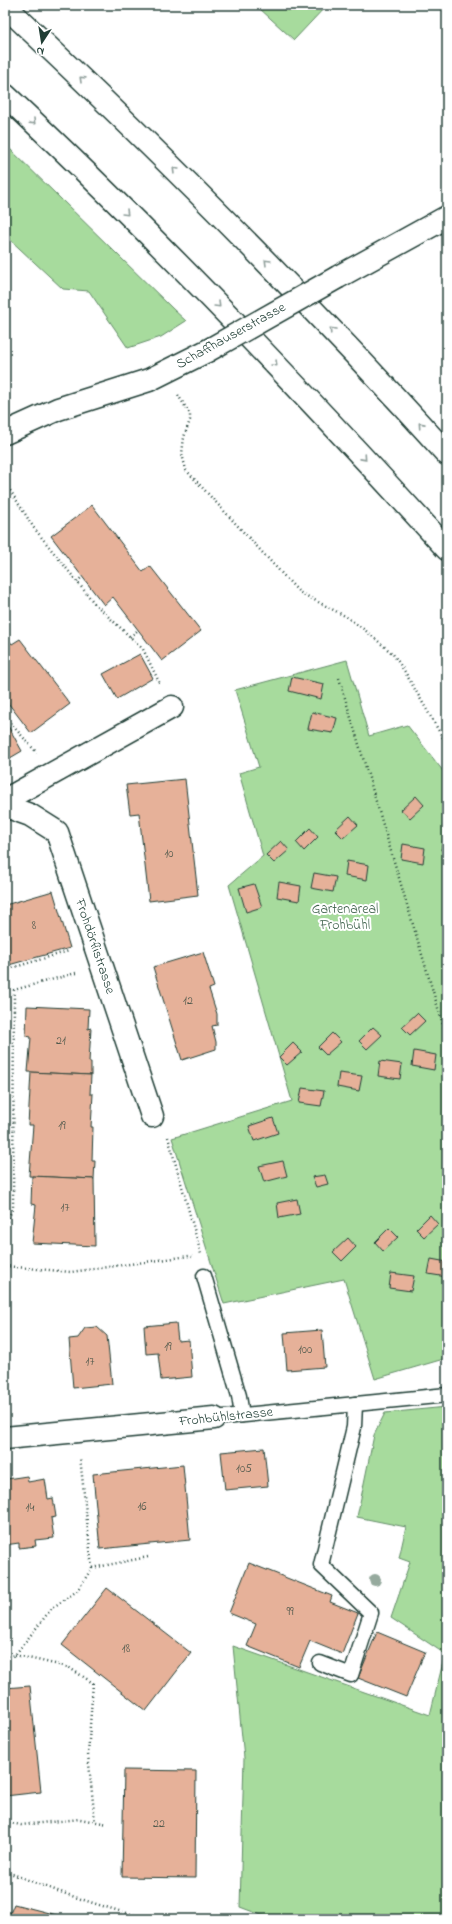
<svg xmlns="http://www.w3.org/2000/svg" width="452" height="1924" font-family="'Indie Flower',sans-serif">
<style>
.green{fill:#a7db9d;stroke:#638c68}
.building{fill:#e6b199;stroke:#1f3d34}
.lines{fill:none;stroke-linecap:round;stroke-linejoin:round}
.lane-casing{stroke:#1f3d34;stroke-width:17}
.street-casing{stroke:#1f3d34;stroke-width:25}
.primary-casing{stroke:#1f3d34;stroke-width:25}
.highway-casing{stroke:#1f3d34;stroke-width:25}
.path{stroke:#1f3d34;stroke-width:2.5;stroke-dasharray:1 3;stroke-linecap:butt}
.lane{stroke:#fff;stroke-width:14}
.street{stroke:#fff;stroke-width:22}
.primary{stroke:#fff;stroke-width:22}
.highway{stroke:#fff;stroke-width:22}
.primary-bridge-casing{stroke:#1f3d34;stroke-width:25;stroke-linecap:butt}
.primary-bridge{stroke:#fff;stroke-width:22}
.tree{fill:#96aa9e}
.oneway{stroke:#8f9e9a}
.labels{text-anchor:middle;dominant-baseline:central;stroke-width:4;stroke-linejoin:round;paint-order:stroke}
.number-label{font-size:12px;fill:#515a4d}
.street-label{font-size:14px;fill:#1f3d34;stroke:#fff}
.park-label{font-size:14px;fill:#41644e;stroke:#fff}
</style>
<rect width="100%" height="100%" fill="#fff"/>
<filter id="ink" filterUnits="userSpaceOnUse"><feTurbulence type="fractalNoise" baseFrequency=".025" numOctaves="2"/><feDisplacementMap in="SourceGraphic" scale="8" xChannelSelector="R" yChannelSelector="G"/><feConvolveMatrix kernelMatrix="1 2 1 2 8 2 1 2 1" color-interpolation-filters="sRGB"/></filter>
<g filter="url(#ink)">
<g class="green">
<path d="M262 5H327L294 40 259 8Z"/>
<path d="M5 144 173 309 186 321 161 337 128 348 89 291 63 289 5 235Z"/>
<path d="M347 660 369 736 407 725 447 776V1358L375 1379 344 1279 224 1304 172 1138 292 1101 229 885 263 856 239 773 259 767 235 690Z"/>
<path d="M447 1407V1919H272L240 1907 244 1758 233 1646 430 1715 445 1654 391 1618 410 1562 399 1558 406 1527 357 1517 374 1435 385 1413Z"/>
</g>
<g class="building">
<path d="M92 505 143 572 150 566 201 631 162 661 113 597 104 605 51 536Z"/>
<path d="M5 635 12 644 20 639 70 704 31 733 5 699Z"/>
<path d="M140 654 153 678 117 699 103 674Z"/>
<path d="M292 677 324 684 321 699 289 691Z"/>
<path d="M312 712 337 718 333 733 308 729Z"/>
<path d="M8 726 22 751 5 761V728Z"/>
<path d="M185 779 198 895 149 901 139 813 130 814 126 785Z"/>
<path d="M416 796 424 805 410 818 401 810Z"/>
<path d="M350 816 358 825 343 838 335 830Z"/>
<path d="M310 828 318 837 304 851 296 842Z"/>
<path d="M444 836H447V851L441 850Z"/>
<path d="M281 841 289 850 274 863 266 855Z"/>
<path d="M403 844 425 848 423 863 401 859Z"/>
<path d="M347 861 369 865 367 880 345 876Z"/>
<path d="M314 873 336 877 333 892 311 888Z"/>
<path d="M279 882 301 886 299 901 277 897Z"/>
<path d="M254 884 262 907 246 912 239 888Z"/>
<path d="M53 891 70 948 5 966V905Z"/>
<path d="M203 952 214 987 209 989 217 1014V1025L212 1026 216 1042V1049L182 1060 153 967Z"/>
<path d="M27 1006 89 1009 88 1029 91 1028 89 1062H91V1075L28 1072 31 1037 26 1036Z"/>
<path d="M417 1013 425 1021 410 1035 402 1027Z"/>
<path d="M373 1027 382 1035 367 1049 359 1041Z"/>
<path d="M332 1033 341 1042 326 1055 318 1047Z"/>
<path d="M293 1043 302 1052 287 1065 279 1057Z"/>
<path d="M414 1051 436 1055 434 1070 412 1066Z"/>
<path d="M380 1061 402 1064 400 1079 378 1076Z"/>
<path d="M31 1072 91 1075 90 1094H93L91 1127H93L92 1161H95L94 1179 29 1176 33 1125H28Z"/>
<path d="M339 1073 362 1076 359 1091 337 1087Z"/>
<path d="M302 1088 324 1091 321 1106 299 1103Z"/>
<path d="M273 1118 278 1133 254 1141 249 1126Z"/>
<path d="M283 1161 287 1176 264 1182 259 1166Z"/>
<path d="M325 1175 328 1184 316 1187 312 1177Z"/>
<path d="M32 1176 94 1179 95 1246 32 1243 36 1205 31 1204Z"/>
<path d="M297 1199 300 1214 279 1218 277 1203Z"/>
<path d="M430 1215 438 1224 424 1237 416 1229Z"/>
<path d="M389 1228 398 1237 383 1251 375 1242Z"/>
<path d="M348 1238 356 1247 342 1261 333 1252Z"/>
<path d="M431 1259 447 1262V1277L428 1274Z"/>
<path d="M391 1273 414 1276 411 1291 389 1288Z"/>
<path d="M176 1323 178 1341 189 1340 192 1377 161 1380 158 1353 146 1354 144 1326Z"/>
<path d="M97 1327 107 1336 112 1384 73 1388 69 1339 78 1338 85 1328Z"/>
<path d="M322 1330 325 1367 287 1370 284 1333Z"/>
<path d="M264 1448 268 1486 225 1490 221 1452Z"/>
<path d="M183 1465 190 1540 100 1549 93 1474Z"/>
<path d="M27 1476 28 1482 45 1479 48 1499 53 1498 56 1517 51 1518 54 1538 35 1540 36 1546 19 1548V1543L5 1545V1485H8L7 1479Z"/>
<path d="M249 1563 332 1596 330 1602 358 1613 342 1654 310 1641 299 1667 247 1646 256 1624 229 1613Z"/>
<path d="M107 1588 191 1653 146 1711 62 1645Z"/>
<path d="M377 1632 425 1652 406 1697 358 1678Z"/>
<path d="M30 1686 41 1792 5 1796V1688Z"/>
<path d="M124 1770 196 1771 195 1878 122 1877Z"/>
<path d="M14 1904 72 1919H9L8 1918Z"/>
</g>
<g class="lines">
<g class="lane-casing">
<g id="lane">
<path d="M204 1276 239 1396 242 1415"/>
<path d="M214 1418 447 1395"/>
<path d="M320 1663 351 1675 371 1613 321 1565 354 1427 355 1404"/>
</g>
</g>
<g class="street-casing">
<g id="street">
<path d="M5 800 172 707"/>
<path id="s1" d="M5 806 30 815 57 832 152 1116"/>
<path d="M5 1438 214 1418"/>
</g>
</g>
<g class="primary-casing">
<g id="primary">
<path d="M338 277 447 217"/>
<path d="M5 433 58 409 149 380 207 351"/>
</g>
</g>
<g class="highway-casing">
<g id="highway">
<path d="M5 6C158 150 306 298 447 454"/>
<path d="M5 95C159 239 305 393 447 549"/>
</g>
</g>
<g class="path">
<path d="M178 395 190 414V420L184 437 182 454 186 470 299 592 345 616 365 630 393 654 405 672 447 745"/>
<path d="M8 487 34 528 95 604 143 649 160 684"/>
<path d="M77 582 82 577"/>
<path d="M130 637 138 630"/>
<path d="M339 678 447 1038"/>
<path d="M5 708 9 704"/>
<path d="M5 717 37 753"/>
<path d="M5 970 69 951"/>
<path d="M168 1137 201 1254"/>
<path d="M5 1225 13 1208 14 990 76 973"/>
<path d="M5 1266 71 1272 189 1256 192 1257"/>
<path d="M92 1568 148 1557"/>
<path d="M15 1655 68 1667 93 1683 88 1754 95 1822"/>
<path d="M5 1658 15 1655 52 1608 77 1591 92 1568 80 1457"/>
<path d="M5 1822 21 1825 80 1819 108 1824"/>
<path d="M5 1871C53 1890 100 1907 150 1919"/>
</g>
<use href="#lane" class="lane"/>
<use href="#street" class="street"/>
<use href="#primary" class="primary"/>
<use href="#highway" class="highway"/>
<g class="primary-bridge-casing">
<path id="primary-bridge" d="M207 351 338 277"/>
</g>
<use href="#primary-bridge" class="primary-bridge"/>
</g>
<circle class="tree" cx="375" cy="1580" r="6"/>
<defs><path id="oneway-chevron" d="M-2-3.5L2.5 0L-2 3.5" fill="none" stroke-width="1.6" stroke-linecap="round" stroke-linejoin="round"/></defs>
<g class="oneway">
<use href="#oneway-chevron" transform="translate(82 79) rotate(-136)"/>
<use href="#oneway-chevron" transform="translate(33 122) rotate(44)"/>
<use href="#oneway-chevron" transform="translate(175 170) rotate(-135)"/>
<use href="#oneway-chevron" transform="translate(126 213) rotate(45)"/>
<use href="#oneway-chevron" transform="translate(267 262) rotate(-135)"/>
<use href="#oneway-chevron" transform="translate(218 305) rotate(45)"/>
<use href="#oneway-chevron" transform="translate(332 330) rotate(-133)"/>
<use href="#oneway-chevron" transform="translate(275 364) rotate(46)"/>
<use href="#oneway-chevron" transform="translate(421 425) rotate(-132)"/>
<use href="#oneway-chevron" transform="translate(364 458) rotate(48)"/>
</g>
</g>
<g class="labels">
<g class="number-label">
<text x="169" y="854">10</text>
<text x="34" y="926">8</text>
<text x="188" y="1001">12</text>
<text x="61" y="1041">21</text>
<text x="62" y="1126">19</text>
<text x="65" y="1208">17</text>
<text x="168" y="1347">19</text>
<text x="305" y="1350">100</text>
<text x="90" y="1362">17</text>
<text x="244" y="1469">105</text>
<text x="142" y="1507">16</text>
<text x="30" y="1508">14</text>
<text x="290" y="1612">99</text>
<text x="126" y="1649">18</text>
<text x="159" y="1824">22</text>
</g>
<g class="street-label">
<text transform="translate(231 336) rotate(-29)">Schaffhauserstrasse</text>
<text stroke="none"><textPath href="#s1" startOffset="179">Frohdörflistrasse</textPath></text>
<text transform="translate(226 1417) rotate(-6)">Frohbühlstrasse</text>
</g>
<g class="park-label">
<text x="345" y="909">Gartenareal<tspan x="345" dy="16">Frohbühl</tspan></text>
</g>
</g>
<rect width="452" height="1924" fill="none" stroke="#fff" stroke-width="20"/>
<rect x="10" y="10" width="432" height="1904" fill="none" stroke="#1f3d34" stroke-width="1.5" filter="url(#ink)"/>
<g transform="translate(42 42) rotate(192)" stroke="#ffffff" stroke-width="3" paint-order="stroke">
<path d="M0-3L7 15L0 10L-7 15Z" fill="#1f3d34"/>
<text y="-6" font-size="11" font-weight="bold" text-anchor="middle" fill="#1f3d34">N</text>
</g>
</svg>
